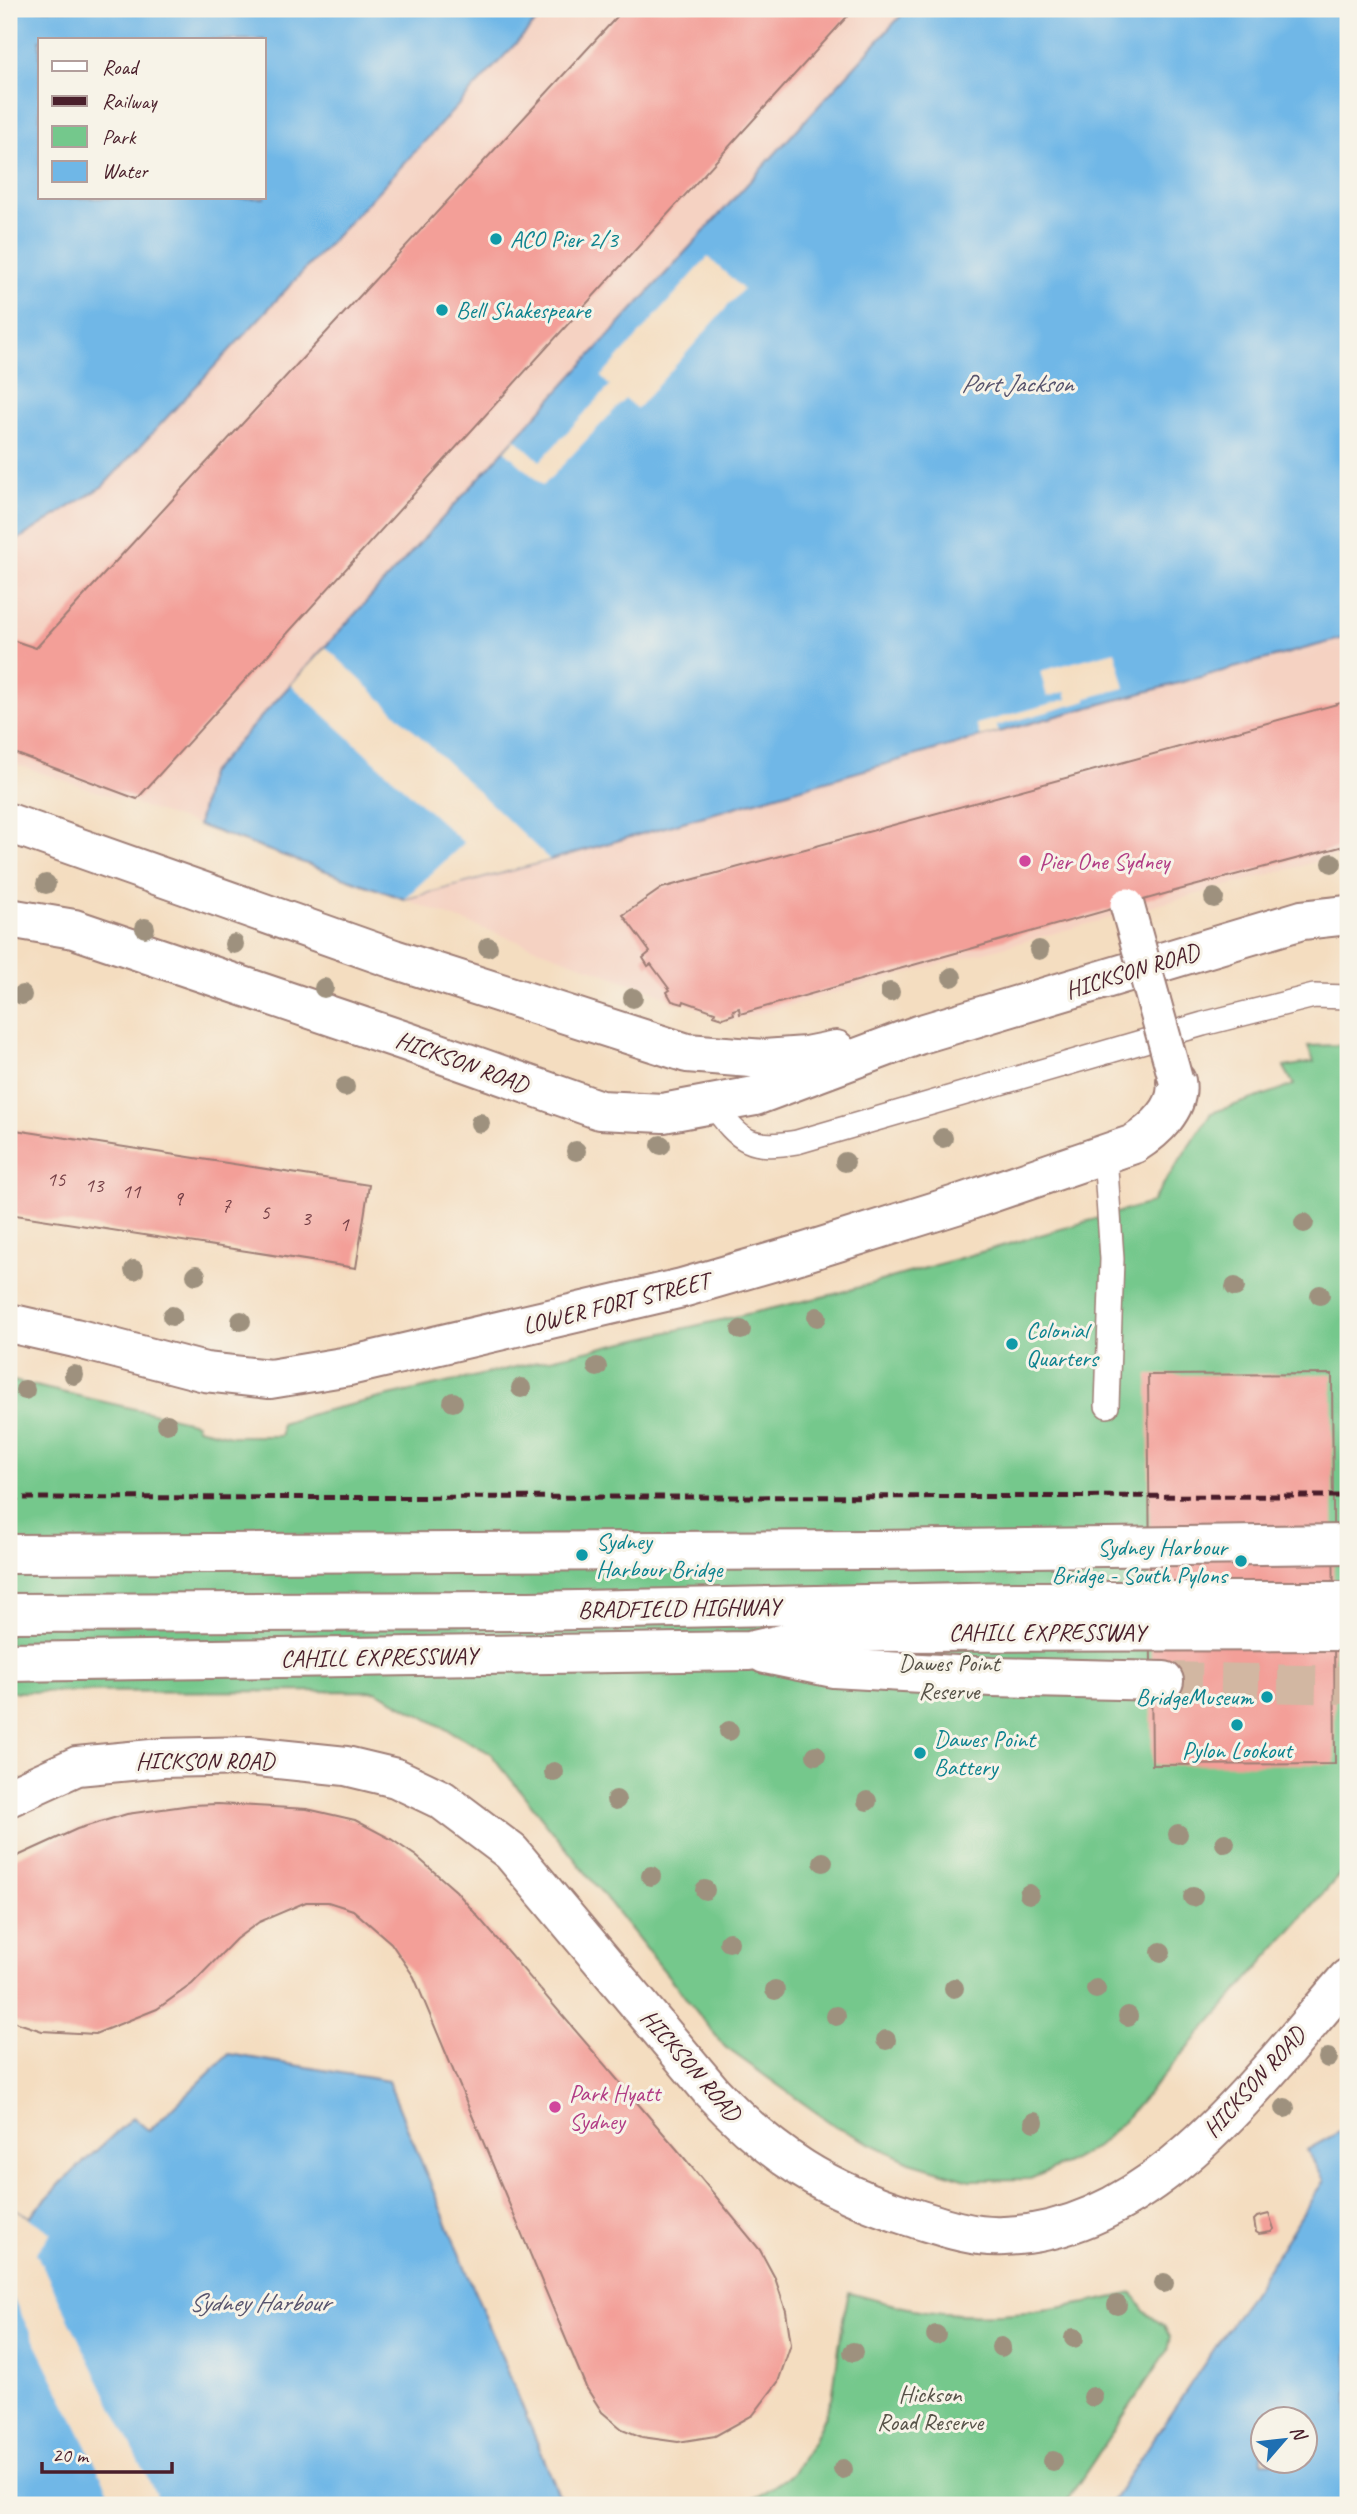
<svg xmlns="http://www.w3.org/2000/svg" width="1357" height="2514" font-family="Caveat,sans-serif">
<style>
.built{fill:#f5d2c2}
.green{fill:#74c88c;stroke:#5f745c;stroke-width:2}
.water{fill:#6fb7e7;stroke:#5c6b89;stroke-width:2;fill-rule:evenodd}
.pier{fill:#f4ddc0}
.building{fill:#f39f98}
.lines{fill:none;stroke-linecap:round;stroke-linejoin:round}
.motorway-tunnel{stroke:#d2b7a2;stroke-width:38;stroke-dasharray:38 19;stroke-linecap:butt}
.service-casing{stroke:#9f7e76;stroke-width:26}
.minor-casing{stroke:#9f7e76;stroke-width:42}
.tertiary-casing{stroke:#9f7e76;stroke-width:42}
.motorway-casing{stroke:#9f7e76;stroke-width:42}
.service{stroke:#fff;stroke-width:23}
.minor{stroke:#fff;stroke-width:38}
.tertiary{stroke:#fff;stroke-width:38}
.motorway{stroke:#fff;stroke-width:38}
.rail{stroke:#4a1f2b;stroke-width:5;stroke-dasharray:10 5;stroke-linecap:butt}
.pedestrian-bridge-casing{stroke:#9f7e76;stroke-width:37;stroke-linecap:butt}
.pedestrian-bridge{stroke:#fff;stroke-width:33}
.tree{fill:#9e917e}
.culture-dot{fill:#0f9aa8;stroke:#f7f3e8;stroke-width:2.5}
.hotel-dot{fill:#d1479c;stroke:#f7f3e8;stroke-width:2.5}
.labels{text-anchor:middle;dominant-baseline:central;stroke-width:6;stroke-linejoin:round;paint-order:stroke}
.number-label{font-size:21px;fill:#743f46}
.culture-label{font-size:24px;fill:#0d838f;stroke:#f7f3e8;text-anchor:start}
.hotel-label{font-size:24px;fill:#b23c85;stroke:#f7f3e8;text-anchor:start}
.street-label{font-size:24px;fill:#4a1f2b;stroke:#f7f3e8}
.park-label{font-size:24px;fill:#575248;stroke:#f7f3e8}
.water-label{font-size:26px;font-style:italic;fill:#57546d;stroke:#f7f3e8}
</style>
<rect width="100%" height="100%" fill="#f7f3e8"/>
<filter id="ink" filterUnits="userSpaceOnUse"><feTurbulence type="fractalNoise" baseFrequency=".0143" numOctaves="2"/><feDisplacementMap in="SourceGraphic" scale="14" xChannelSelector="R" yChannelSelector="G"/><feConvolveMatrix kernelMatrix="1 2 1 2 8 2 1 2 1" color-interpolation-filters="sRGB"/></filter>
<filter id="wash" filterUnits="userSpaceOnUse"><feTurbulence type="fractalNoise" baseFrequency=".00686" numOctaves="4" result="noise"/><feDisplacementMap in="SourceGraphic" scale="28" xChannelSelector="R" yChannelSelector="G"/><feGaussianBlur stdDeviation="1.57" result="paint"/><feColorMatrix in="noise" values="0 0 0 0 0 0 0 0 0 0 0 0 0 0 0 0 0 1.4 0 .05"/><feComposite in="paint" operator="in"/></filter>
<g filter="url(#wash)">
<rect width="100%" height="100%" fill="#f4ddc0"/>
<g class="built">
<path d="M548 9H907L209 774 198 825 9 762V545L103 486Z"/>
<path d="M1348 637V853L732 1021 404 899 550 860 980 737Z"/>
</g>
<g class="green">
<path d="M1341 1045 1348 1046V1865L1129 2115 1098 2146 1065 2164 1030 2179 970 2180 910 2162 838 2128 725 2047 490 1753 376 1691 9 1692V1380L196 1423 197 1428 231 1436H279L281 1434V1424L319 1412 839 1293 1151 1203 1211 1113 1294 1085 1284 1067 1314 1062 1308 1046Z"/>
<path d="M849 2293C870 2298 891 2305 913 2309 986 2322 1061 2310 1133 2293L1144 2311 1164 2326 1170 2337 1167 2351 1064 2505H739L759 2496 792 2474 813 2442 832 2399 843 2319Z"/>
</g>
<g class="water">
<path d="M9 9H548L103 486 9 545ZM264 40V198H40V40Z"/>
<path d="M907 9H1348V637L980 737 550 860 404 899 198 825 209 774Z"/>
<path d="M229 2054 388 2081 563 2505H9V2209L10 2206 29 2217 63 2181 133 2117 149 2131Z"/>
<path d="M1348 2127V2505H1109L1256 2287 1324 2180 1307 2150ZM1262 2420H1304V2462H1262Z"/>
</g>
<g class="pier">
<path d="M708 257 743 289 637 409 625 399 543 486 505 451 516 439 540 461 610 386 601 377Z"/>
<path d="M326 647 550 860 404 899 464 843 291 685Z"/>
<path d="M1115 651 1125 688 1087 698V701L997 726 998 732 980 737 976 724 1067 699 1065 692 1047 697 1040 671Z"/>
<path d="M10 2206 52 2233 36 2253 161 2505H116L13 2298 9 2295Z"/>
</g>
<g id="blocks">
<g class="building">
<path d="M624 9H854L137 799 9 751V639L36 648Z"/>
<path d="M1348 701V845L1175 891 740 1014 739 1008 733 1010 734 1014 723 1018 714 1015 715 1012 684 1001 683 1004 672 1001 667 992 670 990 651 964 648 966 643 958 650 952 623 915 662 888Z"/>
<path d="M9 1129 369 1185 356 1268 9 1214Z"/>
<path d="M1332 1374 1335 1764 1152 1765 1148 1375Z"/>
<path d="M218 1804 307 1809 355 1820 391 1839 416 1856 456 1891 681 2154 760 2250 775 2278 786 2311 791 2344 778 2382 753 2415 715 2436 678 2442 642 2437 622 2429 602 2412 586 2387 414 1977 391 1943 353 1910 328 1902H306L259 1922 236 1939 192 1984 157 2009 95 2034 42 2031 9 2020V1860L77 1829 127 1814 191 1805Z"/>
<path d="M1269 2214 1274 2229 1271 2232 1259 2234 1256 2232 1254 2220 1257 2217Z"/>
</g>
</g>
</g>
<g filter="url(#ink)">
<use href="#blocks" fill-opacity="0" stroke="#9f7e76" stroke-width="2"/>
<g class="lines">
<path class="motorway-tunnel" d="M1164 1681 1348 1685"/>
<g class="service-casing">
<g id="service">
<path d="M714 1105C739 1142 752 1150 797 1142L1203 1024 1314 996 1348 997"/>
<path d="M1105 1154 1112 1259 1107 1406"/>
</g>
</g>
<g class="minor-casing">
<path id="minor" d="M9 1323 75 1338 205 1372 270 1379 349 1366 682 1288 796 1255 959 1204 1134 1144C1154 1131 1181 1108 1176 1081"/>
</g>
<g class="tertiary-casing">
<g id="tertiary">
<path d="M9 823 394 959 687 1053 764 1059 806 1056 836 1050"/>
<path d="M9 918 74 929 408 1042 600 1110 663 1113 755 1096 918 1035 1302 920 1348 915"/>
<path d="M9 1797 77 1766 162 1758 249 1756 346 1766 396 1778 442 1800 511 1852 712 2092C772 2156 827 2191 911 2217 940 2226 973 2238 1004 2236 1154 2231 1257 2081 1348 1978"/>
</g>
</g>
<g class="motorway-casing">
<g id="motorway">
<path d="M9 1554 875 1550 1348 1544"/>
<path d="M9 1613 529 1611 1015 1601H1348"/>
<path d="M765 1654 833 1668 992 1677 1164 1681"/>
<path d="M9 1662 749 1651 837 1632 1348 1631"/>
</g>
</g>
<use href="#service" class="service"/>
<use href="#minor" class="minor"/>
<use href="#tertiary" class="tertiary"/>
<use href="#motorway" class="motorway"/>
<path class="rail" d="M9 1498 1348 1496"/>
<g class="pedestrian-bridge-casing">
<path id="pedestrian-bridge" d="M1127 905 1176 1081"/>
</g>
<use href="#pedestrian-bridge" class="pedestrian-bridge"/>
</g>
<g class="tree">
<circle cx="1332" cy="863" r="10"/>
<circle cx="46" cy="884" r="10"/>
<circle cx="1214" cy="898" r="10"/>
<circle cx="145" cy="928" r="10"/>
<circle cx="234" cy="944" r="10"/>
<circle cx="488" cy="947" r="10"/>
<circle cx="1039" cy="950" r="10"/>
<circle cx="952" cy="977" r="10"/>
<circle cx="324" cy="988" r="10"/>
<circle cx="890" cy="992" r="10"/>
<circle cx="22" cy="995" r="10"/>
<circle cx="633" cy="998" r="10"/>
<circle cx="345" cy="1087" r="10"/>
<circle cx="480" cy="1123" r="10"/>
<circle cx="943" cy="1138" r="10"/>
<circle cx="661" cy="1145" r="10"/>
<circle cx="576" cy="1151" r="10"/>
<circle cx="845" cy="1162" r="10"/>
<circle cx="1304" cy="1223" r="10"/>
<circle cx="134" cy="1270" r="10"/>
<circle cx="196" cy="1275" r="10"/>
<circle cx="1235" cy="1287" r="10"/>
<circle cx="1320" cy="1295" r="10"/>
<circle cx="172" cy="1316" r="10"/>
<circle cx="817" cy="1317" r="10"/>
<circle cx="241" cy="1321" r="10"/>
<circle cx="741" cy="1330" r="10"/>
<circle cx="597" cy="1367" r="10"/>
<circle cx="74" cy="1375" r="10"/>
<circle cx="521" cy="1388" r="10"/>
<circle cx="25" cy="1390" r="10"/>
<circle cx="453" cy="1402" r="10"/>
<circle cx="167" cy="1424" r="10"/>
<circle cx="729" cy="1731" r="10"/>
<circle cx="816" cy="1755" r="10"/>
<circle cx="554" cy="1772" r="10"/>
<circle cx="616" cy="1800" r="10"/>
<circle cx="867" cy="1801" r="10"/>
<circle cx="1178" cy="1834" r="10"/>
<circle cx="1225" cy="1843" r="10"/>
<circle cx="823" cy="1862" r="10"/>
<circle cx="651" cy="1876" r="10"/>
<circle cx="705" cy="1890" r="10"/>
<circle cx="1029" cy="1894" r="10"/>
<circle cx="1193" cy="1897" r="10"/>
<circle cx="729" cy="1942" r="10"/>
<circle cx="1161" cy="1952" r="10"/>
<circle cx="954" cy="1988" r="10"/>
<circle cx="1096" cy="1989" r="10"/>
<circle cx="775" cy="1990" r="10"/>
<circle cx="836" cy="2016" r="10"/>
<circle cx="1128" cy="2016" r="10"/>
<circle cx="886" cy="2040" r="10"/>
<circle cx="1328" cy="2058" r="10"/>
<circle cx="1285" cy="2108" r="10"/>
<circle cx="1034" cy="2122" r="10"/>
<circle cx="1164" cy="2283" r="10"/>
<circle cx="1117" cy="2305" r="10"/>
<circle cx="936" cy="2335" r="10"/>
<circle cx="1074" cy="2338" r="10"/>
<circle cx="1001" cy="2347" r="10"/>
<circle cx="853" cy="2352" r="10"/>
<circle cx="1093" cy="2397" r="10"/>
<circle cx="1053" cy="2461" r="10"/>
<circle cx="843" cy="2469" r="10"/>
</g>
</g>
<g class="culture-dot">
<circle cx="496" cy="239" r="7"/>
<circle cx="442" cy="310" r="7"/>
<circle cx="1012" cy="1344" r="7"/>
<circle cx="582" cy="1555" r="7"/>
<circle cx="1241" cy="1561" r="7"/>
<circle cx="1267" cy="1697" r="7"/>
<circle cx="1237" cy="1725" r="7"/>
<circle cx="920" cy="1753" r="7"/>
</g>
<g class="hotel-dot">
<circle cx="1025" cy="861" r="7"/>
<circle cx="555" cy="2107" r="7"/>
</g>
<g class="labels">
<g class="number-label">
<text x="56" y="1179">15</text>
<text x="94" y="1185">13</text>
<text x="131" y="1191">11</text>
<text x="178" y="1198">9</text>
<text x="226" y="1205">7</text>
<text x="265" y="1212">5</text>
<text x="306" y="1218">3</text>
<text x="344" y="1224">1</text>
</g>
<g class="culture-label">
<text x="510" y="239">ACO Pier 2/3</text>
<text x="456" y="310">Bell Shakespeare</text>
<text x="1026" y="1330">Colonial<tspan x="1026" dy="28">Quarters</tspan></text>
<text x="596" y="1541">Sydney<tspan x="596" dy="28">Harbour Bridge</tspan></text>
<text x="1227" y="1547" text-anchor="end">Sydney Harbour<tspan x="1227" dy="28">Bridge - South Pylons</tspan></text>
<text x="1253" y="1697" text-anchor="end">BridgeMuseum</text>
<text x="934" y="1739">Dawes Point<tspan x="934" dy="28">Battery</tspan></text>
<text x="1237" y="1750" text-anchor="middle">Pylon Lookout</text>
</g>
<g class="hotel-label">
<text x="1039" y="861">Pier One Sydney</text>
<text x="569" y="2093">Park Hyatt<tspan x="569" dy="28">Sydney</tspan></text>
</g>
<g class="street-label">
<text transform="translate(1132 971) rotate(-17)">HICKSON ROAD</text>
<text transform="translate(462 1062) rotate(20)">HICKSON ROAD</text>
<text transform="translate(616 1303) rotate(-14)">LOWER FORT STREET</text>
<text transform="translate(679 1608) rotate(-1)">BRADFIELD HIGHWAY</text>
<text x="1047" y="1632">CAHILL EXPRESSWAY</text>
<text transform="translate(379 1657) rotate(-1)">CAHILL EXPRESSWAY</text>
<text x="205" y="1761">HICKSON ROAD</text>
<text transform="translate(691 2065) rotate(49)">HICKSON ROAD</text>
<text transform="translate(1254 2082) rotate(-48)">HICKSON ROAD</text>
</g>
<g class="park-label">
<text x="949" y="1663">Dawes Point<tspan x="949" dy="28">Reserve</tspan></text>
<text x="930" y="2394">Hickson<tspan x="930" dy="28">Road Reserve</tspan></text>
</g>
<g class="water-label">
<text x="1017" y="383">Port Jackson</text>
<text x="259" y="2302">Sydney Harbour</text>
</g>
</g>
<rect width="1357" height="2514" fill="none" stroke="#f7f3e8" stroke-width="35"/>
<rect x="38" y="38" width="228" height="161" fill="#f7f3e8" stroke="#b29e9c" stroke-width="2"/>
<rect x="52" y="61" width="35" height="10" fill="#ffffff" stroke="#b29e9c" stroke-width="2"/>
<text x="102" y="74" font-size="21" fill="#4a1f2b">Road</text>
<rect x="52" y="96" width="35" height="10" fill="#4a1f2b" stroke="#b29e9c" stroke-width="2"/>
<text x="102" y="108" font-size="21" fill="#4a1f2b">Railway</text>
<rect x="52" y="126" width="35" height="21" fill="#74c88c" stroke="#b29e9c" stroke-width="2"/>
<text x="102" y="144" font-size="21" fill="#4a1f2b">Park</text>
<rect x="52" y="161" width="35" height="21" fill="#6fb7e7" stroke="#b29e9c" stroke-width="2"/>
<text x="102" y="178" font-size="21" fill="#4a1f2b">Water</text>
<g transform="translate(1284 2440) rotate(62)"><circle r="33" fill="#f7f3e8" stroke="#b29e9c" stroke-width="2"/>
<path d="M0-5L12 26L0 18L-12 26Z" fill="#1f6fb2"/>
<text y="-10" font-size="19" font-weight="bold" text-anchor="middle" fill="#4a1f2b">N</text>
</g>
<path d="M42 2462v10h130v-10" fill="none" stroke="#4a1f2b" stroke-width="3.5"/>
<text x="52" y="2462" font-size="21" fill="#4a1f2b" stroke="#f7f3e8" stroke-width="5" paint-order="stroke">20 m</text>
</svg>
